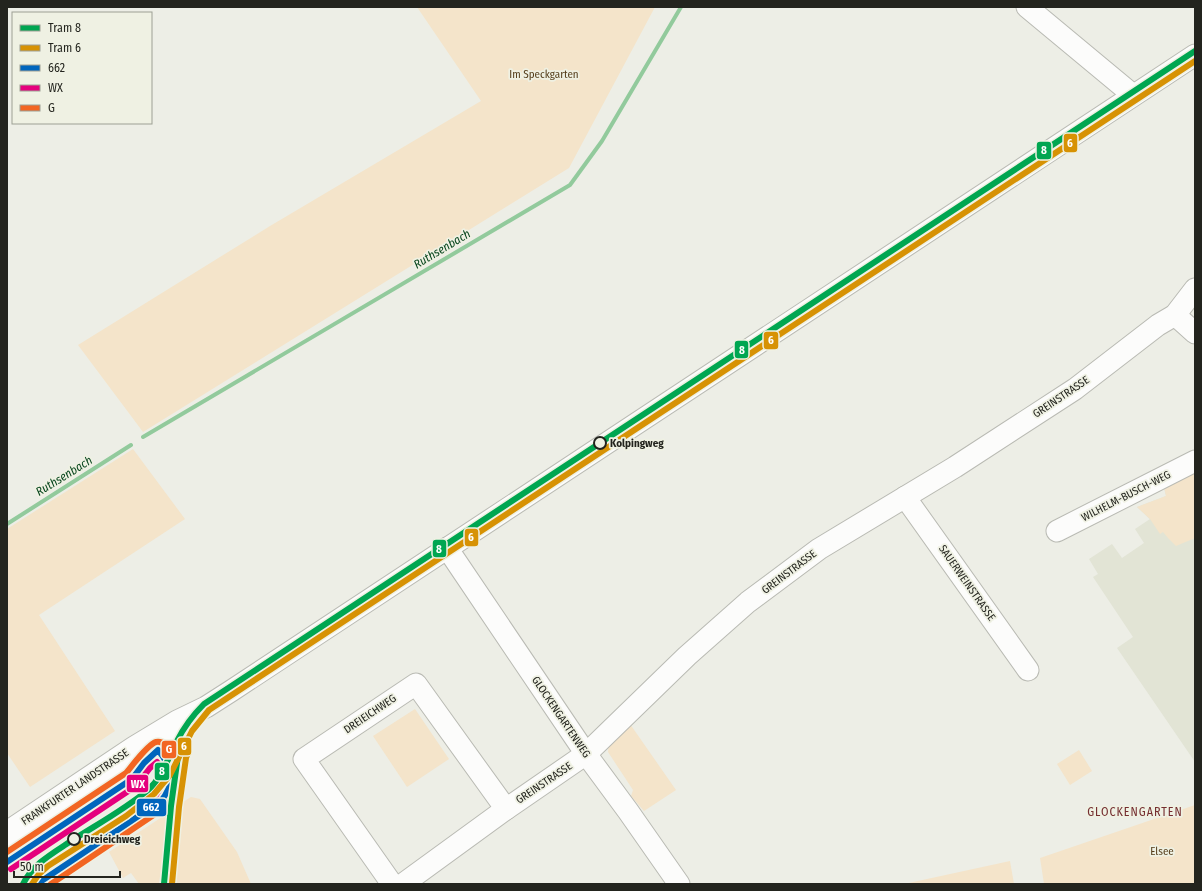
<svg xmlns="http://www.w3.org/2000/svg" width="1202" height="891" font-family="'Fira Sans Condensed',sans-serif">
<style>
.built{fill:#e2e4d5}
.green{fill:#f4e4ca}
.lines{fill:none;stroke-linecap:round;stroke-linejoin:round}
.stream{stroke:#92ca9c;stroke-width:4}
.minor-casing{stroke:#b9bab3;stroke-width:23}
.minor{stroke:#fcfcfb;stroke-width:21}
.bus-1-casing{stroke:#eff1e3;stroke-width:9}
.bus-2-casing{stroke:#eff1e3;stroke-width:9}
.bus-3-casing{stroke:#eff1e3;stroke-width:9}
.bus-1{stroke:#0065bd;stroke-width:6}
.bus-2{stroke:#e5007d;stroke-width:6}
.bus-3{stroke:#f26522;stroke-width:6}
.tram-1-casing{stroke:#eff1e3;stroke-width:9}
.tram-2-casing{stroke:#eff1e3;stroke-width:9}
.tram-1{stroke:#00a651;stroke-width:6}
.tram-2{stroke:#d79204;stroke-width:6}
.stop-dot{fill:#eff1e3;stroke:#23241e;stroke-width:2}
.labels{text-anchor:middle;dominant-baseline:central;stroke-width:3.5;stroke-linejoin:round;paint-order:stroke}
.park-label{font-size:11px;fill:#553d1a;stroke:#eff1e3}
.street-label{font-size:11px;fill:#23241e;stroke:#eff1e3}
.stop-label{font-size:11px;font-weight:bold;fill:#23241e;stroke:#eff1e3;text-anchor:start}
.water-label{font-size:12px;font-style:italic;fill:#06451c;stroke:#eff1e3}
.neighbourhood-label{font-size:12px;letter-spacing:1px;fill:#742d2f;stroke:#eff1e3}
.line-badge{stroke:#eff1e3;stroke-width:1.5}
.badge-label{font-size:11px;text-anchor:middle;font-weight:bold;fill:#fff}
</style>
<rect width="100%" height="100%" fill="#edeee6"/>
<path class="built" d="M1195 468V762L1117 648 1133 637 1093 577 1098 574 1089 559 1112 544 1122 558 1144 543 1135 529 1150 519 1137 507 1166 496 1163 483Z"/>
<g class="green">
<path d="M417 7H655L569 168 143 432 78 345 270 226 481 101Z"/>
<path d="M133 449 185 519 39 615 115 731 30 787 7 753V529Z"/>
<path d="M1195 468V538L1176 546 1168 538 1163 532 1160 534 1150 519 1137 507 1166 496 1163 483Z"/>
<path d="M415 709 449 759 407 787 373 736Z"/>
<path d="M630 724 676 790 644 811 631 796 633 790 608 752 609 742Z"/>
<path d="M1079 750 1092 771 1070 785 1057 764Z"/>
<path d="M191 797 200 799 237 852 251 884H167L175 807Z"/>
<path d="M1195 805V884H1044L1040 858Z"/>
<path d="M168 813 159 884H139L131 873 123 878 109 852Z"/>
<path d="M1010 861 1014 884H904Z"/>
</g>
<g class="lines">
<g class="stream">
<path d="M143 437 570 185 602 141 681 7"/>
<path d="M7 524 131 445"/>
</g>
<g class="minor-casing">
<g id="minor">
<path d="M1027 7 1133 95"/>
<path d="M1175 315 1195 333"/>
<path d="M905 497 1028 670"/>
<path d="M1057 531 1195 461"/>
<path d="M447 548 586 754 628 811 679 884"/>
<path d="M7 832 134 747 177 721 206 707 231 691 1195 55"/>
<path d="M7 851 127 772 144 763 180 731"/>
<path d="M392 884 304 759 416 684 506 809"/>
<path d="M403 884 506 809 586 754 687 656 748 602 819 549 955 467 1075 389 1158 325 1175 315 1195 289"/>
</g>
</g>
<use href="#minor" class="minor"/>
<g class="bus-1-casing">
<path id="bus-1" d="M7 862 132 779 144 763 158 750C173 768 176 782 161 801L37 884"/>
</g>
<g class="bus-2-casing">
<path id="bus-2" d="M11 869 136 786 150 768 157 762C165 774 164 784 156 795L33 877"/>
</g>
<g class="bus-3-casing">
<path id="bus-3" d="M7 852 126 773C132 766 148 744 156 742 170 739 180 771 179 781 178 791 173 799 167 806L51 884"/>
</g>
<use href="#bus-1" class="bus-1"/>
<use href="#bus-2" class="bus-2"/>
<use href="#bus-3" class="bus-3"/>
<g class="tram-1-casing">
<g id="tram-1">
<path d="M23 884C32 866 48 856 65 845 92 827 123 811 148 790 163 776 168 758 177 741 184 727 193 715 204 704L1195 51"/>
<path d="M164 884 171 806 178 756 181 747"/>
</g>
</g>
<g class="tram-2-casing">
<g id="tram-2">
<path d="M32 884 39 874 48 866 126 816 154 794 170 775 192 731 209 710 1195 61"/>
<path d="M172 884 179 807 186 758 189 750"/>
</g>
</g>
<use href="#tram-1" class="tram-1"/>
<use href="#tram-2" class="tram-2"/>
</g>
<g class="stop-dot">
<circle cx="600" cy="443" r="6"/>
<circle cx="74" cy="839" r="6"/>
</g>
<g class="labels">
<g class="park-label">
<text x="544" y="74">Im Speckgarten</text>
<text x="1162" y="851">Elsee</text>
</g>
<g class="street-label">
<text transform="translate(1061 397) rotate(-34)">GREINSTRASSE</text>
<text transform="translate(1126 496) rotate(-27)">WILHELM-BUSCH-WEG</text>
<text transform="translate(789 572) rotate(-37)">GREINSTRASSE</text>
<text transform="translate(967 583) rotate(55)">SAUERWEINSTRASSE</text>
<text transform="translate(370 714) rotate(-34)">DREIEICHWEG</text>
<text transform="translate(561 717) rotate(56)">GLOCKENGARTENWEG</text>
<text transform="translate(544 783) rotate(-34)">GREINSTRASSE</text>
<text transform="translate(75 787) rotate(-34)">FRANKFURTER LANDSTRASSE</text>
</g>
<g class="stop-label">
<text x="610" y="443">Kolpingweg</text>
<text x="84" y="839">Dreieichweg</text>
</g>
<g class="water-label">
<text transform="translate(442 249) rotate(-31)">Ruthsenbach</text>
<text transform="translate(64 476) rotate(-32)">Ruthsenbach</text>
</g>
<g class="neighbourhood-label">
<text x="1135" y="812">GLOCKENGARTEN</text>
</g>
</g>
<g class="line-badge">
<rect x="1063" y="133" width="15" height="20" rx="4" fill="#d79204"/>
<rect x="1036" y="141" width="16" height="19" rx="4" fill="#00a651"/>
<rect x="763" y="331" width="16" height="19" rx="4" fill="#d79204"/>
<rect x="734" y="340" width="15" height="19" rx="4" fill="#00a651"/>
<rect x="464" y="528" width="15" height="19" rx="4" fill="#d79204"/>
<rect x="432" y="539" width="15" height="19" rx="4" fill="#00a651"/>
<rect x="177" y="737" width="15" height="19" rx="4" fill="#d79204"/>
<rect x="161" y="740" width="16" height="19" rx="4" fill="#f26522"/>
<rect x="154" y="762" width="16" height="19" rx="4" fill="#00a651"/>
<rect x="126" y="774" width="23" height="19" rx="4" fill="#e5007d"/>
<rect x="136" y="798" width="31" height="19" rx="4" fill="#0065bd"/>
</g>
<g class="badge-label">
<text x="1070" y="147">6</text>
<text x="1044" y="154">8</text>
<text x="771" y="344">6</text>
<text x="742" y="354">8</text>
<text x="471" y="541">6</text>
<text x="439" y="553">8</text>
<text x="184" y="750">6</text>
<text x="169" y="753">G</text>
<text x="162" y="775">8</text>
<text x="138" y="788">WX</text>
<text x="151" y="811">662</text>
</g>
<rect width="1202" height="891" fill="none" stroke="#23241e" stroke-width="16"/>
<rect x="12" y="12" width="140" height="112" fill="#eff1e3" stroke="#9d9f94"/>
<rect x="20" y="25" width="20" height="6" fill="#00a651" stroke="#9d9f94"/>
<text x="48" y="32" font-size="12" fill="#23241e">Tram 8</text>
<rect x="20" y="45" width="20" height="6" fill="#d79204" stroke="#9d9f94"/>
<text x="48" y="52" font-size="12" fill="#23241e">Tram 6</text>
<rect x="20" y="65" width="20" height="6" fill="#0065bd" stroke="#9d9f94"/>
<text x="48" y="72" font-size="12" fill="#23241e">662</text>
<rect x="20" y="85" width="20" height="6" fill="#e5007d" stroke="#9d9f94"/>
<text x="48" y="92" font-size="12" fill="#23241e">WX</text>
<rect x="20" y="105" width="20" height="6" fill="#f26522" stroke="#9d9f94"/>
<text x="48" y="112" font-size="12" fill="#23241e">G</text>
<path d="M14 871v6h106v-6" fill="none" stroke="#23241e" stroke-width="2"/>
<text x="20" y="871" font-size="12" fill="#23241e" stroke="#eff1e3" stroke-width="3" paint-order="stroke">50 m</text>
</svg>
